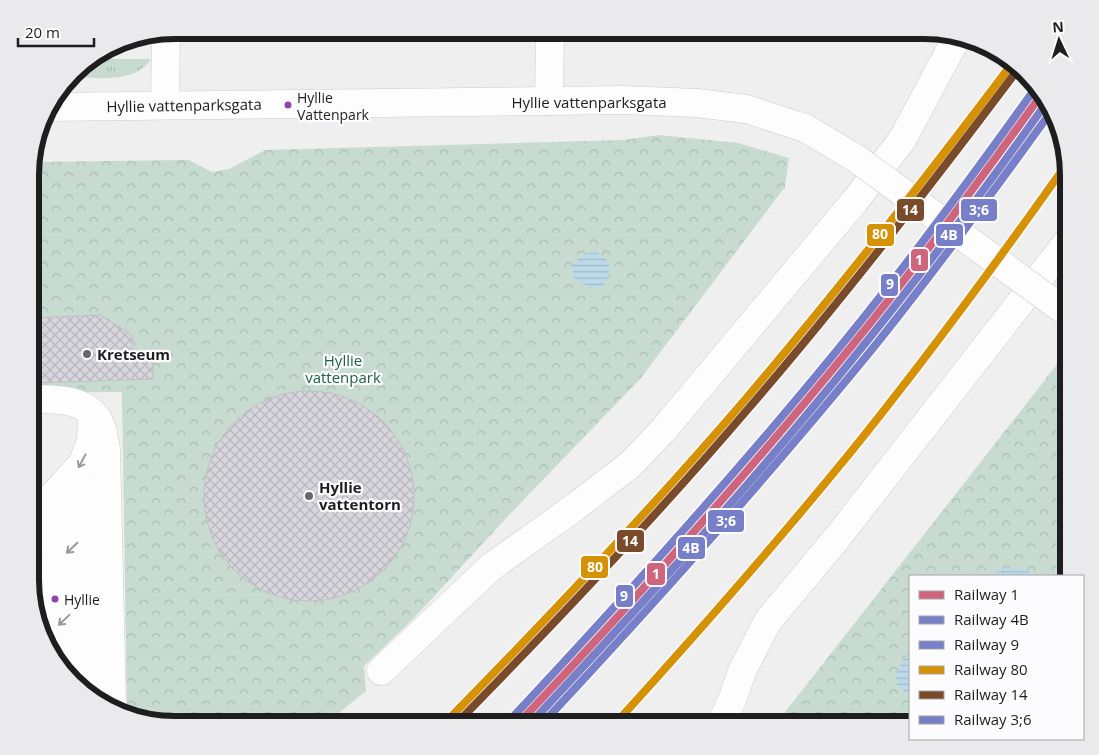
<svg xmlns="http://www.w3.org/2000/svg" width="1099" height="755" font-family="'Open Sans',sans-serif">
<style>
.grass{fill:url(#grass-tufts)}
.forest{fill:url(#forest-crowns)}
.water{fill:url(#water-rules)}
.building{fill:url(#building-cross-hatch);stroke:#c0c0c1}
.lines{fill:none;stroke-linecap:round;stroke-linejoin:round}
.minor-casing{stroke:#cccbcc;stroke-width:29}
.minor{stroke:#fdfdfd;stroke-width:28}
.minor-bridge-casing{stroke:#cccbcc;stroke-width:29;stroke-linecap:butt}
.minor-bridge{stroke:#fdfdfd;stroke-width:28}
.rail-1-casing{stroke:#fcfbfe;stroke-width:11}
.rail-2-casing{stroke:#fcfbfe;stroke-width:11}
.rail-3-casing{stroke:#fcfbfe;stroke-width:11}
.rail-4-casing{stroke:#fcfbfe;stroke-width:11}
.rail-5-casing{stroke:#fcfbfe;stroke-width:11}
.rail-6-casing{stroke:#fcfbfe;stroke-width:11}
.rail-1{stroke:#cf657c;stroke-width:8}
.rail-2{stroke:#767fc8;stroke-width:8}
.rail-3{stroke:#767fc8;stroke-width:8}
.rail-4{stroke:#d69205;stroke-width:8}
.rail-5{stroke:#7a4b2a;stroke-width:8}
.rail-6{stroke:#767fc8;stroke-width:8}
.oneway{stroke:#999}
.bus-dot{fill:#8e44ad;stroke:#fcfbfe;stroke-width:2}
.poi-dot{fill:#676768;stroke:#fcfbfe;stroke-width:2}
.labels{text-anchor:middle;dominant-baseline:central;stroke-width:4.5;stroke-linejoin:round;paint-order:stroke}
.bus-label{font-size:14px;fill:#1e1e1f;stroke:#fcfbfe;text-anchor:start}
.street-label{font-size:15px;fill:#1e1e1f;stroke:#fcfbfe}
.poi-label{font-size:15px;font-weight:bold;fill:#1e1e1f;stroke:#fcfbfe;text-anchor:start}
.park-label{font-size:15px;fill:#1f6345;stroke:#fcfbfe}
.rim{fill:none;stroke:#1e1e1f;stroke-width:6}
.line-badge{stroke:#fcfbfe;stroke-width:2}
.badge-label{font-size:14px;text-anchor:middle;font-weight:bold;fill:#fff}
</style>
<defs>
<pattern id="grass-tufts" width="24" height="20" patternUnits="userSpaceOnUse" patternTransform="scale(1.25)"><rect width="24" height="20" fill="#c7dbd0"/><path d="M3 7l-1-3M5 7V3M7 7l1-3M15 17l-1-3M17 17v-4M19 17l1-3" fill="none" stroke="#aabcb2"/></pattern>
<pattern id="forest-crowns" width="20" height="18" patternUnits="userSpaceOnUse" patternTransform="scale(1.25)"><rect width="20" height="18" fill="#c7dbd0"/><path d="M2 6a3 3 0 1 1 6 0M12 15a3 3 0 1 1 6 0" fill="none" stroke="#aabcb2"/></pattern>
<pattern id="water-rules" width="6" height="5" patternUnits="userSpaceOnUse" patternTransform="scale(1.25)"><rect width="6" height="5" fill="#bddaea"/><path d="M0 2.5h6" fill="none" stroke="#a2bbc8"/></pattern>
<pattern id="building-cross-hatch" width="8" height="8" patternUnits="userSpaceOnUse" patternTransform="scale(1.25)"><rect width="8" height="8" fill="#d8d6dd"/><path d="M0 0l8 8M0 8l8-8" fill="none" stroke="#b9b7bd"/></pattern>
</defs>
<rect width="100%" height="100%" fill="#efeff0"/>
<path class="grass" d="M90 59H151C134 85 97 77 71 77L79 66Z"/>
<g class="forest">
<path d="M659 135 738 143 789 158 785 187 640 379 510 514 414 618 364 666 366 691 324 725H165L127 710 122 392 31 393V162L189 160 212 172 229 169 265 150 623 140Z"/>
<path d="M1069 349V576H910V725H775Z"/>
</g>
<g class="water">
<path d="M597 252 609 262C610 275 609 281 599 289L586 286 573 278V264L584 254Z"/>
<path d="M1006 568 1024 569 1035 576H990Z"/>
<path d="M910 648V696L897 685 896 674Z"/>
</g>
<g class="building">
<path d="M100 315 132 335V349L153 359V379L31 383V318Z"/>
<circle cx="309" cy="496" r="105"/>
</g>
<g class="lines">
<g class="minor-casing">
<g id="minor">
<path d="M549 101 550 30"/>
<path d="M165 105 166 32"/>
<path d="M48 107 624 100 697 103 746 109 805 128"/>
<path d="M31 399C56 399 90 398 101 426 104 433 104 442 106 449L112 705"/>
<path d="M31 520 82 464 91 441 92 416"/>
<path d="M31 549 106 480"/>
<path d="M31 588 107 514"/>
<path d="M37 616 108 548"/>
<path d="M45 639 109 578"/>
<path d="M55 660 109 607"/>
<path d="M381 671 491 567 575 507 631 464 665 428 854 202 902 140 956 39"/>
<path d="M71 677 110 639"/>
<path d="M86 695 111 671"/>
<path d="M721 725 732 700 743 669 768 621 837 538 1069 240"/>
</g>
</g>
<use href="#minor" class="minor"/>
<g class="minor-bridge-casing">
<path id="minor-bridge" d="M805 128 857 159 1069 314"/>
</g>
<use href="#minor-bridge" class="minor-bridge"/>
<g class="rail-1-casing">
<path id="rail-1" d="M517 725C634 601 748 474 855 342 920 262 981 179 1041 95"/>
</g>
<g class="rail-2-casing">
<path id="rail-2" d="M529 725C644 602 758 477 863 346 927 267 988 185 1047 102"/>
</g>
<g class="rail-3-casing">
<path id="rail-3" d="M511 719C627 595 741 469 848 337 913 257 974 174 1034 90"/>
</g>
<g class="rail-4-casing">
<g id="rail-4">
<path d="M443 725C546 620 647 514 743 402 837 292 926 178 1014 61"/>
<path d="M614 725C695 636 774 546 850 453 926 359 998 261 1068 162"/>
</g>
</g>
<g class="rail-5-casing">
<path id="rail-5" d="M455 725C556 622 655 518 748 409 843 299 932 184 1019 68"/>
</g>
<g class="rail-6-casing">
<path id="rail-6" d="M541 725C654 604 764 481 869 353 933 274 993 192 1053 109"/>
</g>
<use href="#rail-1" class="rail-1"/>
<use href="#rail-2" class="rail-2"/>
<use href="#rail-3" class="rail-3"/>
<use href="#rail-4" class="rail-4"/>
<use href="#rail-5" class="rail-5"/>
<use href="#rail-6" class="rail-6"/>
</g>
<defs><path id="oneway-shaft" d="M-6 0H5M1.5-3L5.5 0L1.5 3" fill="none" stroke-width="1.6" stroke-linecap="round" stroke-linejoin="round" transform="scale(1.25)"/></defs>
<g class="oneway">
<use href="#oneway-shaft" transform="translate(82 461) rotate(118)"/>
<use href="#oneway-shaft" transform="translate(72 548) rotate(136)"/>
<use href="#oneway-shaft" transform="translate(64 620) rotate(137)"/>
</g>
<g class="bus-dot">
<circle cx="288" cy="105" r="4.5"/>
<circle cx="55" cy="599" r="4.5"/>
</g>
<g class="poi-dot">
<circle cx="87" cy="354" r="5"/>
<circle cx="309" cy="496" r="5"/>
</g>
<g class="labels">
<g class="bus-label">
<text x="297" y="97">Hyllie<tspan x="297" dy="17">Vattenpark</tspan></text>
<text x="64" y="599">Hyllie</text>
</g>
<g class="street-label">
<text x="589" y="102">Hyllie vattenparksgata</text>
<text transform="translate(184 105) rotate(-1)">Hyllie vattenparksgata</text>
</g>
<g class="poi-label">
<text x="97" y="354">Kretseum</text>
<text x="319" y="487">Hyllie<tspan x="319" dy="17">vattentorn</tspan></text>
</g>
<g class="park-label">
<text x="343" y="360">Hyllie<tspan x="343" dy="17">vattenpark</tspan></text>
</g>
</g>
<path d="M0 0H1099V755H0ZM175 39H924A136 136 0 0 1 1060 175V580A136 136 0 0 1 924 716H175A136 136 0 0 1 39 580V175A136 136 0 0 1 175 39Z" fill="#eae9ec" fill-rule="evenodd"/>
<path class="rim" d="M175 39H924A136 136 0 0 1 1060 175V580A136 136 0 0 1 924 716H175A136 136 0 0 1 39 580V175A136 136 0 0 1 175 39Z"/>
<g class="line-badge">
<rect x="960" y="198" width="38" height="24" rx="5" fill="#767fc8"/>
<rect x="896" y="198" width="29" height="24" rx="5" fill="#7a4b2a"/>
<rect x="866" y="223" width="29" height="24" rx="5" fill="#d69205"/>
<rect x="935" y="223" width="29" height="24" rx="5" fill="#767fc8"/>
<rect x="910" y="248" width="19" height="24" rx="5" fill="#cf657c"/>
<rect x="880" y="273" width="19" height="24" rx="5" fill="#767fc8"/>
<rect x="707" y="509" width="38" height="24" rx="5" fill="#767fc8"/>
<rect x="616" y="529" width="29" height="24" rx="5" fill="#7a4b2a"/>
<rect x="677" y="536" width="29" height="24" rx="5" fill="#767fc8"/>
<rect x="580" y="555" width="29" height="24" rx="5" fill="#d69205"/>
<rect x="646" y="562" width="20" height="24" rx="5" fill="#cf657c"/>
<rect x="615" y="584" width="19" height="24" rx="5" fill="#767fc8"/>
</g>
<g class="badge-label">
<text x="979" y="215">3;6</text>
<text x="910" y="215">14</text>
<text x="880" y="239">80</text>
<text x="949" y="240">4B</text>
<text x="919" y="265">1</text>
<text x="890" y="289">9</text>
<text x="726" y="526">3;6</text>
<text x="630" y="546">14</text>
<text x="691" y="553">4B</text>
<text x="595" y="572">80</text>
<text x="656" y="579">1</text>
<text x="624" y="601">9</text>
</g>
<rect x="909" y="575" width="175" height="165" fill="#fcfbfe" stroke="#a3a3a5"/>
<rect x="919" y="591" width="25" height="8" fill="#cf657c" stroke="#a3a3a5"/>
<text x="954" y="600" font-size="15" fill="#1e1e1f">Railway 1</text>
<rect x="919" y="616" width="25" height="8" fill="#767fc8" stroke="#a3a3a5"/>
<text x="954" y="625" font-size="15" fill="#1e1e1f">Railway 4B</text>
<rect x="919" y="641" width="25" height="8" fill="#767fc8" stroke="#a3a3a5"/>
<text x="954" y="650" font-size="15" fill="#1e1e1f">Railway 9</text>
<rect x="919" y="666" width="25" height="8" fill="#d69205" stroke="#a3a3a5"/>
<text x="954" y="675" font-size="15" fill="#1e1e1f">Railway 80</text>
<rect x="919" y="691" width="25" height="8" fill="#7a4b2a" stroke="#a3a3a5"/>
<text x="954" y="700" font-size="15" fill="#1e1e1f">Railway 14</text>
<rect x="919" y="716" width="25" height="8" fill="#767fc8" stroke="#a3a3a5"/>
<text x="954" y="725" font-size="15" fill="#1e1e1f">Railway 3;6</text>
<g transform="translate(1059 40) rotate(356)" stroke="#fcfbfe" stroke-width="4" paint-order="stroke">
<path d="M0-4L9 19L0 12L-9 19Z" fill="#1e1e1f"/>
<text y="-8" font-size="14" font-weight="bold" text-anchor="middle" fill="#1e1e1f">N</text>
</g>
<path d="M18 38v8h76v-8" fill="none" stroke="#1e1e1f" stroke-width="2.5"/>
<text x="25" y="38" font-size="15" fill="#1e1e1f" stroke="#fcfbfe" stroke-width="4" paint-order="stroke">20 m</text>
</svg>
